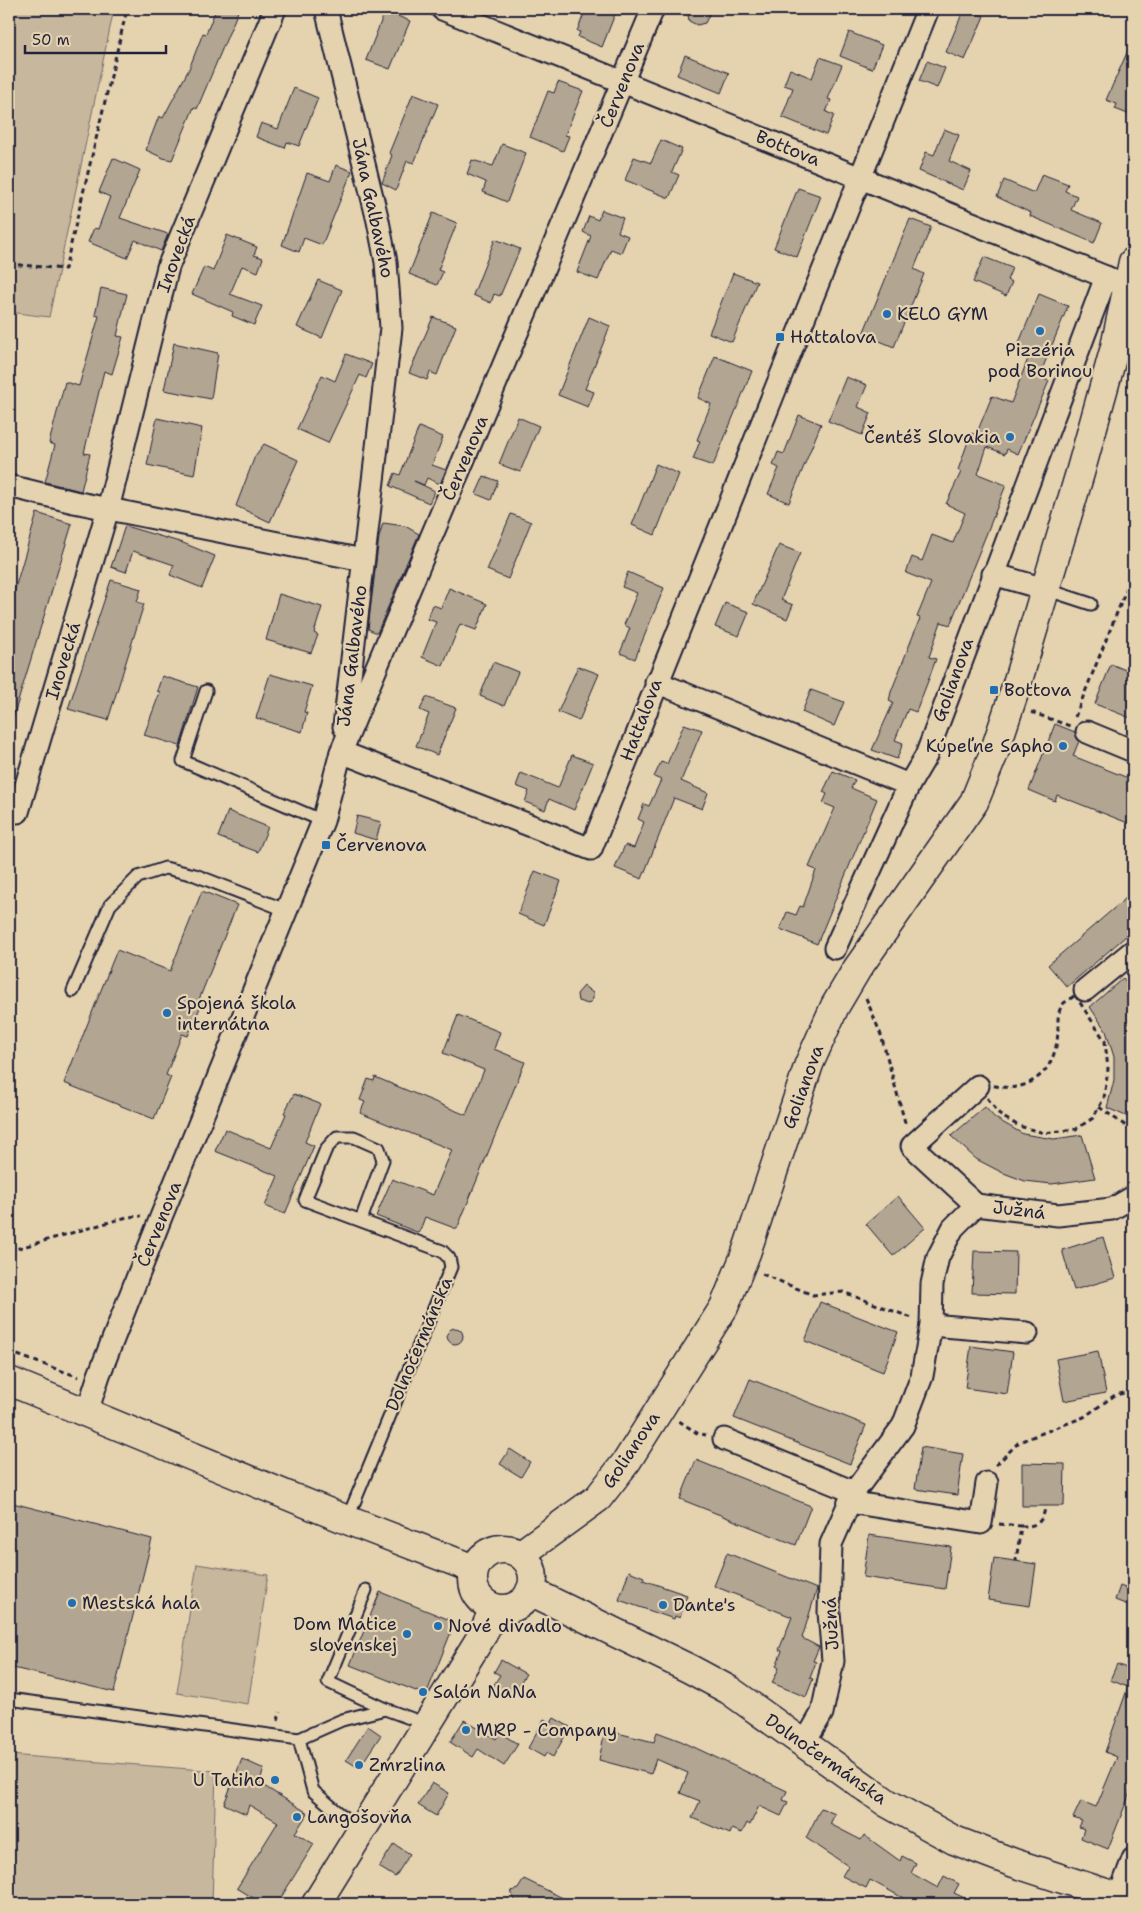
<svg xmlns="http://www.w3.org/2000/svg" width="1142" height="1913" font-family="'Shantell Sans',sans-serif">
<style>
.green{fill:#c6b79d;stroke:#746c6c}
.building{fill:#b2a591;stroke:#22223b}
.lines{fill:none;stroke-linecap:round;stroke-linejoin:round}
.service-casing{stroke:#22223b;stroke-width:15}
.minor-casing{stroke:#22223b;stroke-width:25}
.tertiary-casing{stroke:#22223b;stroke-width:31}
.path{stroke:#22223b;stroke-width:3;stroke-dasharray:5 4;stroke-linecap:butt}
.service{stroke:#e5d3b0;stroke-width:11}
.minor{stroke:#e5d3b0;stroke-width:21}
.tertiary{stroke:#e5d3b0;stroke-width:28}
.poi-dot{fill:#1f6fb2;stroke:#e5d3b0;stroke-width:2}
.labels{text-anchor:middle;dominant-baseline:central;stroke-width:4.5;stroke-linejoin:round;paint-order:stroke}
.street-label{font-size:18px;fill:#22223b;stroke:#e5d3b0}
.poi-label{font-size:18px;fill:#22223b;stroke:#e5d3b0;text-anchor:start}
</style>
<rect width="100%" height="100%" fill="#e5d3b0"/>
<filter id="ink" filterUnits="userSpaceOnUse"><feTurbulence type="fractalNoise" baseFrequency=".02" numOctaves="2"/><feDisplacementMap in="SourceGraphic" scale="10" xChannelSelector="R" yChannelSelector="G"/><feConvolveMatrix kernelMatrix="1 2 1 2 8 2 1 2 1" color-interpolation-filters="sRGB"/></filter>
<g filter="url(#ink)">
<g class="green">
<path d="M9 9H114L49 317 9 312Z"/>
<path d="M197 1564 268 1575 248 1704 177 1693Z"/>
<path d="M9 1755 216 1771 212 1904H9Z"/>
</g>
<g class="building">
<path d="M216 9H239L197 109 194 107 172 160 163 158 146 150 159 116 163 118 189 69 203 33 206 34Z"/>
<path d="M586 9H617L602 47 578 37 580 32 577 31Z"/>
<path d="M687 9H712L705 23 697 25 689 21Z"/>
<path d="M964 9 984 16 965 60 946 52Z"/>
<path d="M385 11 410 21 390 69 366 60Z"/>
<path d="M849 32 882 45 872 69 840 56Z"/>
<path d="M1133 39V116L1115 109 1117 104 1106 100Z"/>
<path d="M685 55 729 73 721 93 677 75Z"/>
<path d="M820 57 842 65 828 99 831 100 826 112 834 115 826 135 782 117 793 88 784 85 790 69 812 78Z"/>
<path d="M927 61 945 68 937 88 919 81Z"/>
<path d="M558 82 583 91 565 135 569 136 563 151 530 137 548 91 554 93Z"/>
<path d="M294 88 318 98 299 146 287 142 285 148 256 137 261 123 278 129Z"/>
<path d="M413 94 438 104 414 163 407 161 396 190 382 183 392 155 389 153Z"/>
<path d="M944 129 959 135 949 161 971 171 963 190 919 171 926 152 934 155Z"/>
<path d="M661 140 682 149 672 172 679 175 669 198 625 180 634 157 651 163Z"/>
<path d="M502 144 526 153 507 202 483 192 486 182 467 174 472 160 493 166Z"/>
<path d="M113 158 140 170 120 218 168 234 161 251 135 240 127 258 88 242 94 228 98 229 110 197 99 192Z"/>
<path d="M336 165 352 171 322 245 304 238 299 252 282 245 307 173 330 181Z"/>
<path d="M1042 174 1068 184 1065 191 1077 196 1071 210 1102 223 1094 243 1030 216 1031 213 997 197 1004 180 1034 193Z"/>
<path d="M798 188 821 196 797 257 774 248Z"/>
<path d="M602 210 623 218 618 232 628 236 621 253 611 249 598 280 577 272 591 236 583 232 589 216 598 220Z"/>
<path d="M433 213 457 223 438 270 443 272 437 285 409 274Z"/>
<path d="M910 219 931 227 914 269 924 274 894 347 863 334Z"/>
<path d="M227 235 257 247 254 255 263 258 258 272 242 266 230 294 262 306 254 325 232 316 233 312 192 294 204 267 213 271Z"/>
<path d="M495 239 520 249 500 296 494 294 491 303 473 295Z"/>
<path d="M984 257 1012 268 1007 280 1012 282 1006 296 973 282Z"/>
<path d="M733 273 757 282 732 342 709 333Z"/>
<path d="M318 280 342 290 322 338 297 327Z"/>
<path d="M101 288 127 294 117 336 123 337 112 374 104 371 84 453 90 454 81 491 45 482 55 445 49 443 65 382 79 386 99 316 95 315Z"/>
<path d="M1039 294 1068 306 1039 377 1049 381 1018 454 1007 449 1005 454 987 447 978 474 1006 485 950 625 941 622 929 657 936 659 928 681 916 712 908 709 895 740 903 743 897 759 872 750 893 703 889 701 891 692 920 618 917 617 931 583 906 573 912 557 922 561 932 535 953 543 965 513 946 504 961 472 958 470 971 433 976 435 992 396 1011 403 1029 356 1016 350Z"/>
<path d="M433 317 456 326 437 375 430 372 427 380 409 373Z"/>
<path d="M589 317 610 326 585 389 594 392 588 407 558 395Z"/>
<path d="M174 343 218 353 211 399 164 390Z"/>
<path d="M346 354 372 364 366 378 360 375 328 443 297 429 322 375 335 381Z"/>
<path d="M715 356 752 371 713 466 693 459 700 441 697 440 711 404 698 398Z"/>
<path d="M846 377 867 385 858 407 871 413 862 435 828 421Z"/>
<path d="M799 415 821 424 789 503 768 494 779 468 773 465 778 452 784 454Z"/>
<path d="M518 417 539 426 520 472 499 464Z"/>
<path d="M157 418 202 428 194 475 147 465Z"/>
<path d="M419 427 443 437 432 465 446 470 440 484 427 478 424 485 414 481 435 491 429 503 390 486 395 473 400 475Z"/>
<path d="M264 444 298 460 270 522 236 506 255 456Z"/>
<path d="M656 464 679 474 655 535 632 525Z"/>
<path d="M484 476 498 481 491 500 476 494Z"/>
<path d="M37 513 72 524 13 718H9V609Z"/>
<path d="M511 514 531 522 508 579 487 570Z"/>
<path d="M383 523 405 526 419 534 377 633 368 629 379 537Z"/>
<path d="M125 526 183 543 215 556 202 588 170 575 174 565 133 551 126 572 111 567Z"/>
<path d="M779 545 800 553 781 600 793 605 787 619 753 604Z"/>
<path d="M628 572 664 588 635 659 620 653 630 628 624 625 637 593 622 587Z"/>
<path d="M111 580 141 589 137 602 144 604 108 720 68 709Z"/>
<path d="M449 588 487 604 476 630 460 624 443 666 422 657 436 622 427 619 433 605 441 608Z"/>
<path d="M279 594 322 607 314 633 318 635 311 653 266 640Z"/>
<path d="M725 603 749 612 739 636 715 627Z"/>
<path d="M493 662 518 672 504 706 480 696Z"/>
<path d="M1111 664 1133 673V719L1095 704Z"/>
<path d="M578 666 599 674 579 721 558 712Z"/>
<path d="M270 674 312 686 304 712 307 713 302 732 256 718Z"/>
<path d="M162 676 198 687 180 746 144 735 160 692 157 691Z"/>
<path d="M811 690 844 702 834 726 802 712Z"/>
<path d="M426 697 456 708 437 755 416 746 429 714 420 710Z"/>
<path d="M684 724 702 730 681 781 708 793 702 809 674 798 642 879 615 868 625 845 634 848 644 822 638 819 644 804 649 806 661 780 654 777 661 762 667 764Z"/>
<path d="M1055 724 1075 732 1079 741 1073 756 1133 780V825L1057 795 1055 801 1029 790Z"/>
<path d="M572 755 593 763 574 810 549 799 545 810 525 802 529 791 516 786 521 773 558 788Z"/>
<path d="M833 771 855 780 851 788 877 799 817 944 780 929 787 912 796 915 800 906 803 907 816 870 809 867 835 808 823 803 827 794 823 792Z"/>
<path d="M228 811 268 827 258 852 218 837Z"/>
<path d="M357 816 381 822 376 840 353 833Z"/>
<path d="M535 871 561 881 544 925 518 914Z"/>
<path d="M202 891 237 905 198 1002 202 1003 188 1036 182 1034 166 1075 171 1077 154 1119 64 1083 117 950 170 971Z"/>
<path d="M1133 892V930L1067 987 1048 965Z"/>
<path d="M1123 978 1133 990V1119L1107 1108 1114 1080V1057L1106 1031 1090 1007Z"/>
<path d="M584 986 593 993V999L588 1004 578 1001 577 994Z"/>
<path d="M458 1015 500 1032 494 1049 525 1062 457 1229 425 1217 419 1233 376 1216 392 1179 433 1195 452 1150 360 1113 365 1102 360 1100 368 1079 374 1081 375 1077 466 1115 484 1070 443 1053Z"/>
<path d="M294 1094 320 1104 305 1142 314 1146 285 1214 265 1206 278 1176 215 1151 225 1129 271 1148 286 1114 284 1113Z"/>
<path d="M985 1107 995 1118 1023 1134 1054 1139 1082 1135 1095 1178 1052 1184 1025 1181 1001 1172 976 1159 951 1136Z"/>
<path d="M898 1196 925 1228 893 1256 866 1224Z"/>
<path d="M1103 1237 1115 1278 1074 1290 1062 1250Z"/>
<path d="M974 1251 1016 1252 1015 1294 972 1293Z"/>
<path d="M820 1302 898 1332 883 1372 805 1341Z"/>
<circle cx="455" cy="1336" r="8"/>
<path d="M971 1346 1013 1352 1007 1394 965 1388Z"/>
<path d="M1098 1351 1106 1393 1064 1401 1056 1359Z"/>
<path d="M750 1379 866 1425 850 1464 734 1418Z"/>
<path d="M921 1447 963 1454 957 1495 915 1489Z"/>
<path d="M510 1449 530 1462 521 1477 500 1464Z"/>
<path d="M696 1460 811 1506 796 1545 680 1499Z"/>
<path d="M1022 1463 1065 1464 1064 1506H1022Z"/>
<path d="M9 1502 152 1539 114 1692 9 1667Z"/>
<path d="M869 1535 951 1547 945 1589 863 1577Z"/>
<path d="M727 1553 817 1589 802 1638 819 1647 813 1661 816 1662 810 1678 813 1679 806 1697 772 1683 779 1668 776 1666 782 1651 779 1650 792 1617 714 1586Z"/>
<path d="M994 1558 1036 1564 1030 1606 988 1600Z"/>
<path d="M629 1571 644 1577 643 1580 687 1595 680 1618 675 1616 674 1619 619 1600Z"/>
<path d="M1120 1586 1133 1591V1607L1115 1600Z"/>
<path d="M380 1592 455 1622 426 1695 350 1665Z"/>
<path d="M501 1660 526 1674 511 1697 493 1686 500 1675 494 1672Z"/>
<path d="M1117 1664 1133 1671V1785L1108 1849 1081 1838 1084 1829 1079 1827 1082 1821 1073 1818 1081 1801 1096 1807 1117 1757 1105 1752 1128 1687 1110 1680Z"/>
<path d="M554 1718 570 1727 553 1757 546 1753 544 1757 528 1748 544 1719 551 1723Z"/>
<path d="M464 1720 496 1739 500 1733 518 1744 504 1766 478 1749 473 1757 450 1742Z"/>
<path d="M368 1726 381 1735 359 1768 346 1760Z"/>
<path d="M605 1730 654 1742 657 1732 681 1741 787 1791 783 1800 788 1802 781 1816 759 1806 750 1825 747 1823 742 1833 732 1829 730 1834 692 1818 700 1801 680 1793 688 1773 656 1759 651 1774 599 1760Z"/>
<path d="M242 1759 264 1769 259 1783 308 1813 295 1833 314 1844 277 1904H263L237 1888 278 1822 249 1805 246 1814 224 1804Z"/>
<path d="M432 1783 449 1793 436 1816 418 1805Z"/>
<path d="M821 1808 835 1814 830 1824 861 1840 864 1835 900 1861 902 1856 916 1863 911 1873 938 1888 944 1876 959 1884 954 1893 977 1904H914L870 1880 866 1888 842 1876 848 1866 806 1838Z"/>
<path d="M394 1844 410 1854 395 1877 379 1867Z"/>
<path d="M524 1879 575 1904H516L511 1891 518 1889Z"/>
</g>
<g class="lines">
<g class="service-casing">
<g id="service">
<path d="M1045 589 1091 604"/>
<path d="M206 691 183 761 323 821"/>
<path d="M73 991 110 905 138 877 165 868 195 875 288 911"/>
<path d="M347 1520 451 1267 449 1258 442 1251 305 1200 326 1149 337 1137H354L379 1148 383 1160 361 1220"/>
<path d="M366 1590 328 1682 385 1709 426 1724"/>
<path d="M9 1699 299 1739 342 1720 385 1709"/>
<path d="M299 1739 313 1791 360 1831"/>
</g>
</g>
<g class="minor-casing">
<g id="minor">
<path d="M326 9 378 221 386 262 391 328 344 727"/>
<path d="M442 9 1133 288"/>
<path d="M9 486 74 502 363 560"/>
<path d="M993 574 1045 589"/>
<path d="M656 682 909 785"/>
<path d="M1087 732 1133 751"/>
<path d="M341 752 591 849 928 9"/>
<path d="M9 810 18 812 108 509 168 267 275 9"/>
<path d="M835 948 909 785 926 756 1106 277"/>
<path d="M1085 990 1133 951"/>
<path d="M976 1205 912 1146 978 1086"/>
<path d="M931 1325 1027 1333"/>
<path d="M87 1412 99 1375 161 1217 323 821 341 752 653 9"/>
<path d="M724 1439 854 1492"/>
<path d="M849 1502 981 1523 987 1483"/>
<path d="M804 1744 822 1713 833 1661 829 1612 831 1544 854 1492 903 1426 922 1376 931 1325 932 1284 938 1257 953 1228 976 1205 1058 1215 1112 1209 1133 1197"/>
<path d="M1116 1904 1133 1859"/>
</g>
</g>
<g class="tertiary-casing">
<g id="tertiary">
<path d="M9 1381 347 1520 474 1569"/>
<circle cx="503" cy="1579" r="30"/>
<path d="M521 1554 598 1498 627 1461 724 1307 746 1253 809 1064 835 1006 857 969 974 802 994 753 1016 687 1080 473 1115 347 1133 262"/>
<path d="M530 1591 690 1669 729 1690 887 1803 954 1840 1014 1863 1133 1902"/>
<path d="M316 1904 483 1634 494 1608"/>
</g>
</g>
<g class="path">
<path d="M9 264 65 269 127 9"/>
<path d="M1031 712 1070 726"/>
<path d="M1075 717 1133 573"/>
<path d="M1075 995 1105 1041 1108 1069 1104 1098 1093 1118 1076 1129 1044 1133 1019 1126 1001 1116 978 1086C994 1082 1004 1092 1024 1085 1048 1076 1057 1055 1058 1030 1058 1021 1057 1012 1063 1004 1066 1001 1072 998 1075 995Z"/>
<path d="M866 998 881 1035 906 1126"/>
<path d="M1099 1107 1133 1131"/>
<path d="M9 1251 127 1217 141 1216"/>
<path d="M762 1274 813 1295 843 1292 912 1318"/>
<path d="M9 1352 79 1377"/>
<path d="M679 1421 697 1433 706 1435"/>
<path d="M996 1465 1019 1442 1084 1417 1115 1395 1133 1391"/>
<path d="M999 1524 1021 1526 1016 1561"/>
<path d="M1021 1526C1036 1527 1044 1522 1045 1506"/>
<path d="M278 1721 280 1712"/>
</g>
<use href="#service" class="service"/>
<use href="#minor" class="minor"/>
<use href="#tertiary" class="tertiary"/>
</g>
</g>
<g class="poi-dot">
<circle cx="887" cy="314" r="5"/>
<circle cx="1040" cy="331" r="5"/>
<rect x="775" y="332" width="10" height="10" rx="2.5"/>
<circle cx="1010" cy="437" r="5"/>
<rect x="989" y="685" width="10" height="10" rx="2.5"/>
<circle cx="1063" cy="746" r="5"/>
<rect x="321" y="840" width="10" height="10" rx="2.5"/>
<circle cx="167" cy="1013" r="5"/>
<circle cx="72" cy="1603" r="5"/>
<circle cx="663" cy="1605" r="5"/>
<circle cx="438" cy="1626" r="5"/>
<circle cx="407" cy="1634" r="5"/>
<circle cx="423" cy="1692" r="5"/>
<circle cx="466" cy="1730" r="5"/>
<circle cx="359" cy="1765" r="5"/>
<circle cx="275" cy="1780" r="5"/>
<circle cx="297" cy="1817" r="5"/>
</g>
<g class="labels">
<g class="street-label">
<text transform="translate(622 85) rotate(-68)">Červenova</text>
<text transform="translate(788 148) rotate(22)">Bottova</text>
<text transform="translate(373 208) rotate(78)">Jána Galbavého</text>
<text transform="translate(176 254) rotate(-70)">Inovecká</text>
<text transform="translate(465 458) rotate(-67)">Červenova</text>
<text transform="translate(352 656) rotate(-83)">Jána Galbavého</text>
<text transform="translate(63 661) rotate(-73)">Inovecká</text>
<text transform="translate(953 680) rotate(-70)">Golianova</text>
<text transform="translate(641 720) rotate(-69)">Hattalova</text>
<text transform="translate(803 1087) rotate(-70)">Golianova</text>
<text transform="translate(1019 1210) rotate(7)">Južná</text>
<text transform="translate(159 1224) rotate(-68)">Červenova</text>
<text transform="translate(419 1344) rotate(-67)">Dolnočermánska</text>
<text transform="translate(631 1450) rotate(-56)">Golianova</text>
<text transform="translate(831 1624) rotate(-93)">Južná</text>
<text transform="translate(826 1759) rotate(35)">Dolnočermánska</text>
</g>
<g class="poi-label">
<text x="897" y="314">KELO GYM</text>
<text x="790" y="337">Hattalova</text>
<text x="1040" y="350" text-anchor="middle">Pizzéria<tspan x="1040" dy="21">pod Borinou</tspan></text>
<text x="1000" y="437" text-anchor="end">Čentéš Slovakia</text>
<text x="1004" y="690">Bottova</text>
<text x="1053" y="746" text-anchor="end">Kúpeľne Sapho</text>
<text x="336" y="845">Červenova</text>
<text x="177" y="1003">Spojená škola<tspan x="177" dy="21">internátna</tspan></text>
<text x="82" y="1603">Mestská hala</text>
<text x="673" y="1605">Dante's</text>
<text x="397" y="1624" text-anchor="end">Dom Matice<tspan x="397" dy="21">slovenskej</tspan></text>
<text x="448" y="1626">Nové divadlo</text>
<text x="433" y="1692">Salón NaNa</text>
<text x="476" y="1730">MRP - Company</text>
<text x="369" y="1765">Zmrzlina</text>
<text x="265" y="1780" text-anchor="end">U Tatiho</text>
<text x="307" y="1817">Langošovňa</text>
</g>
</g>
<rect width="1142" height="1913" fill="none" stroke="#e5d3b0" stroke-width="30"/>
<rect x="15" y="15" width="1112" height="1883" fill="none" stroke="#22223b" stroke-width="2" filter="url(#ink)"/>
<path d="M25 45v8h141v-8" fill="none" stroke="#22223b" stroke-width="2.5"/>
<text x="32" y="45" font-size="15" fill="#22223b" stroke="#e5d3b0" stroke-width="4" paint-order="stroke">50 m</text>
</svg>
